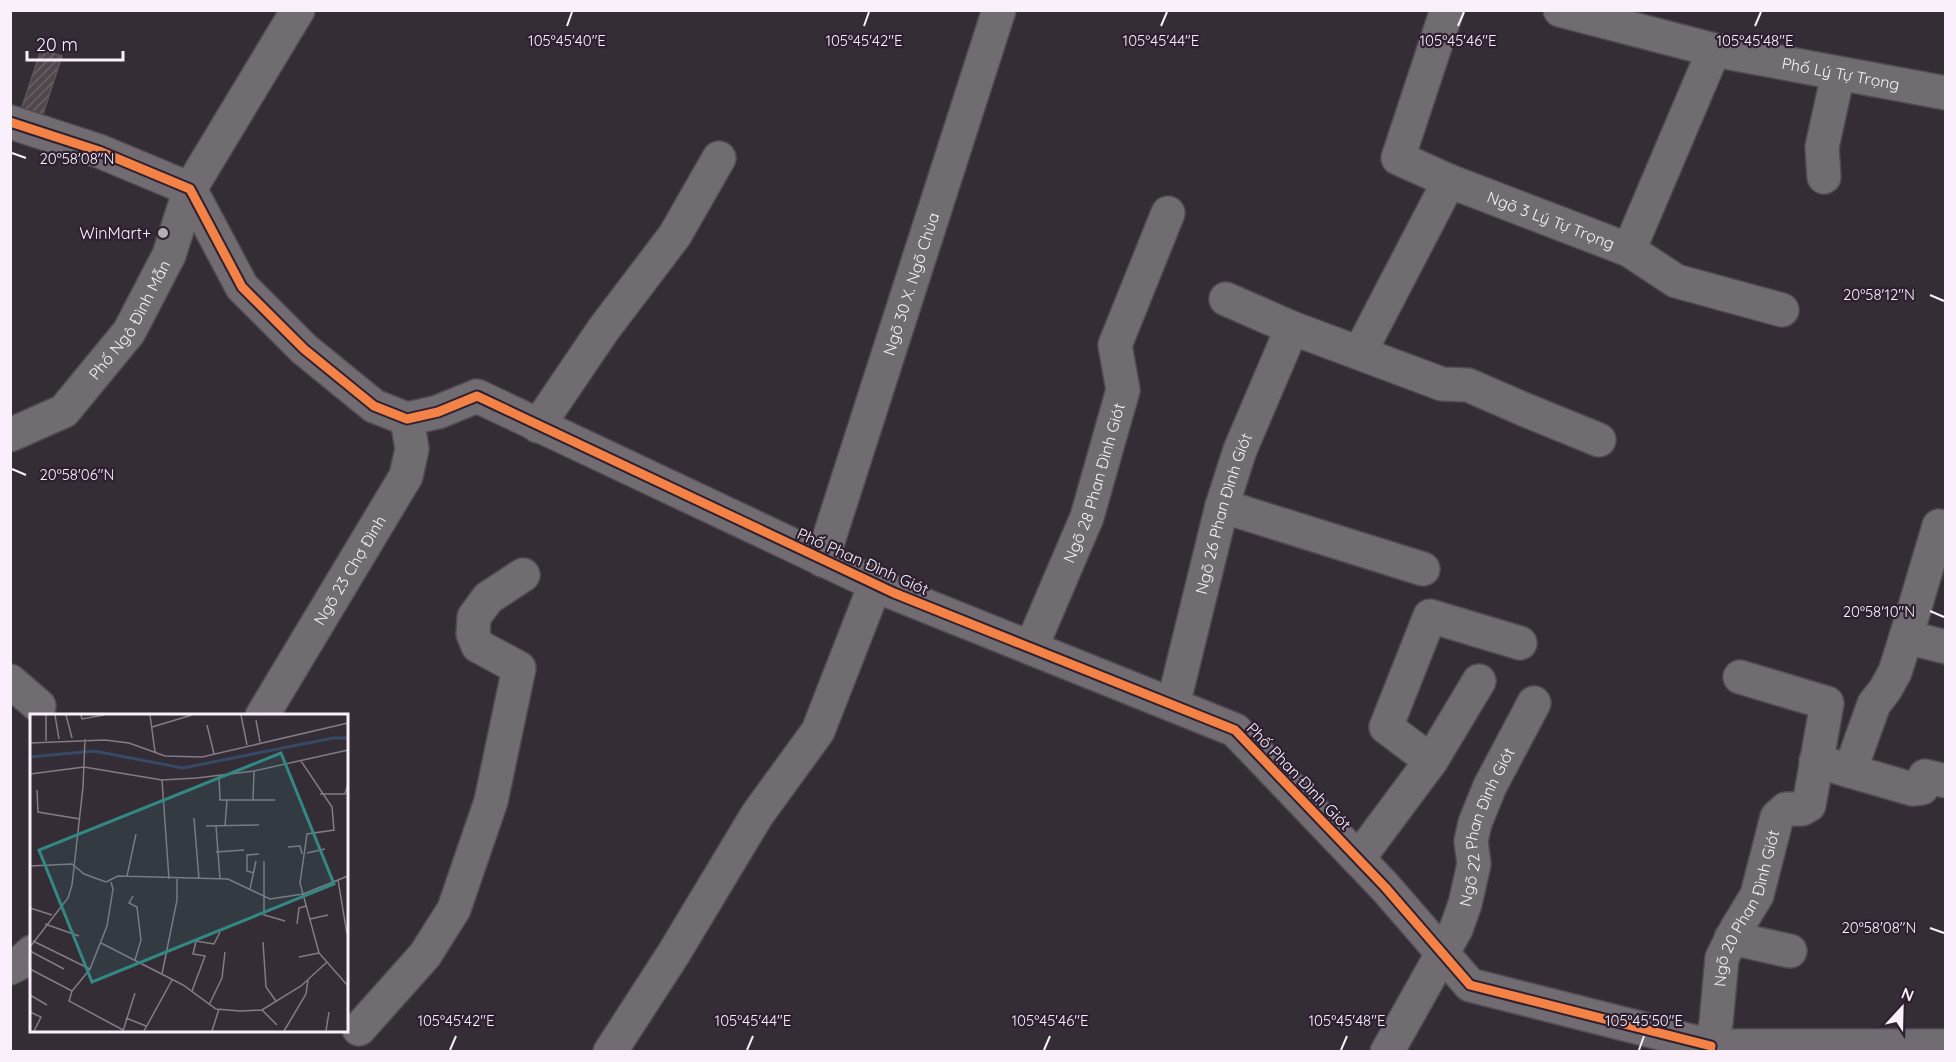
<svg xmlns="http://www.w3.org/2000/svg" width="1956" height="1062" font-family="Quicksand,sans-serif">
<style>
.building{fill:url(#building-hatch);stroke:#5d555b;stroke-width:1.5}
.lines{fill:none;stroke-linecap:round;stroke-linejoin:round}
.minor-casing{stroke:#514a52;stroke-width:36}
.minor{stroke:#716b72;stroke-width:33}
.cycleway-casing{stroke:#2d2030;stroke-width:13}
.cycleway{stroke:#f48246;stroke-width:9}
.ticks{fill:none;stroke:#f9f0fb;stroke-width:2}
.poi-dot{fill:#b4acb6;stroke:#2d2030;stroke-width:2}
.labels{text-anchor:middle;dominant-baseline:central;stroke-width:4.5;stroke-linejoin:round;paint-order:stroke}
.street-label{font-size:16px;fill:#f9f0fb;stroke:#2d2030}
.poi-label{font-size:16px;fill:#f9f0fb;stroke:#2d2030;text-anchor:end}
.inset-river{fill:none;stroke:#364a66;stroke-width:3}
.inset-road{fill:none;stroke:#837b85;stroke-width:1.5}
.view{fill:#328883;fill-opacity:0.15;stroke:#328883;stroke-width:3}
.inset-edge{fill:none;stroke:#f9f0fb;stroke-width:3}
.ticks-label{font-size:15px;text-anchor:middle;fill:#f9f0fb;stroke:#2d2030;stroke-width:4.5;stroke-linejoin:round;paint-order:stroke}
</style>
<defs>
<pattern id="building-hatch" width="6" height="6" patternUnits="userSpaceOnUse" patternTransform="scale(1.5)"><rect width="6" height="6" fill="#4f474c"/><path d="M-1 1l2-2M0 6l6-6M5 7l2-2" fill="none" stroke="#696267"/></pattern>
</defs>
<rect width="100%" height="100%" fill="#352d36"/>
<path class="building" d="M41 50 62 56 40 123 19 116Z"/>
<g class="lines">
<g class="minor-casing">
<g id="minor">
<path d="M1447 10 1398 158 1449 181"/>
<path id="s1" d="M1560 10 1714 50 1946 93"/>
<path d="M10 122 99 151 190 189 242 287 304 349 374 406 407 419 438 412 477 396 894 593 1235 730 1385 887 1470 985 1711 1046H1946"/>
<path d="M1824 177 1822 147 1838 74"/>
<path d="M1629 250 1676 281 1782 310"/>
<path d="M1226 299 1292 328 1442 384 1468 385 1523 409 1599 440"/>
<path id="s2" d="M1360 352 1449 181 1629 250 1714 50"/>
<path d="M538 426 603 330 675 235 719 158"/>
<path id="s3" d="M10 435 64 411 129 332 169 255 190 189 298 10"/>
<path d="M1222 506 1423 569"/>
<path id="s4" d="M822 560 999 10"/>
<path d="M1906 637 1939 526"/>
<path id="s5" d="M1031 648 1087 517 1123 390 1115 345 1168 213"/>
<path d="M10 681 39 706"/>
<path id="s6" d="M1173 705 1222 506 1240 450 1292 328"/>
<path id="s7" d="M262 716 406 476 412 449 407 419"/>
<path d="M1431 761 1386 727 1430 616 1520 643"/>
<path d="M1816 761 1850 771 1874 704 1885 690 1895 672 1906 637 1946 647"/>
<path d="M1850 771 1912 789 1922 788 1925 776 1946 781"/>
<path d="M1358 859 1431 761 1479 681"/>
<path d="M1731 938 1790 951"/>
<path d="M10 968 20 963 32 952"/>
<path d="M359 1029 425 955 454 909 491 801 519 668 478 646 473 634 474 617 488 598 523 575"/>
<path d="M610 1052 674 953 757 815 818 731 875 585"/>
<path id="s8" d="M1387 1052 1456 929 1465 904 1474 864 1471 841 1475 823 1490 786 1534 703"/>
<path id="s9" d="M1710 1052 1716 1023 1722 958 1737 928 1757 895 1777 817 1786 809H1802L1809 805 1827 703 1740 677"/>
</g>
</g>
<use href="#minor" class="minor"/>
<g class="cycleway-casing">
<path id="cycleway" d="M10 122 99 151 190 189 242 287 304 349 374 406 407 419 438 412 477 396 894 593 1235 730 1385 887 1470 985 1711 1046 1710 1052"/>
</g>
<use href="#cycleway" class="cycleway"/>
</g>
<path class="ticks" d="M567 26 572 12M864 26 869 12M1161 26 1167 12M1458 26 1464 12M1755 26 1761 12M12 153 26 158M1930 295 1944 301M12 469 26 475M1930 611 1944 617M1930 928 1944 933M450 1050 456 1036M747 1050 753 1036M1044 1050 1050 1036M1341 1050 1347 1036M1639 1050 1644 1036"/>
<circle class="poi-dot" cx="163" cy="233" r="6"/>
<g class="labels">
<g class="street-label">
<text stroke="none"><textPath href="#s1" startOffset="288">Phố Lý Tự Trọng</textPath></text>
<text stroke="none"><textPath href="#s2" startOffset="302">Ngõ 3 Lý Tự Trọng</textPath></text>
<text stroke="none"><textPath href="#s4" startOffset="290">Ngõ 30 X. Ngõ Chùa</textPath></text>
<text stroke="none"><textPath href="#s3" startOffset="172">Phố Ngô Đình Mẫn</textPath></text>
<text stroke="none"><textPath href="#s5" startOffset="177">Ngõ 28 Phan Đình Giót</textPath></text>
<text stroke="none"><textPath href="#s6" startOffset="198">Ngõ 26 Phan Đình Giót</textPath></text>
<text transform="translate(863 561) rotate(24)">Phố Phan Đình Giót</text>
<text stroke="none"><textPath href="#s7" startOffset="170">Ngõ 23 Chợ Đình</textPath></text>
<text transform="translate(1299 776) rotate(46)">Phố Phan Đình Giót</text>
<text stroke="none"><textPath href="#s8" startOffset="249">Ngõ 22 Phan Đình Giót</textPath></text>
<text stroke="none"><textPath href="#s9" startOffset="150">Ngõ 20 Phan Đình Giót</textPath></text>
</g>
<g class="poi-label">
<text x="151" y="233">WinMart+</text>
</g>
</g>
<g transform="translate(30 714)">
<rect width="318" height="318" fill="#352d36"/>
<path class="inset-river" d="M0 43 64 37 153 54 303 24H318"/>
<path class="inset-road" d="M16 1V27M25 1 29 25M36 1 42 24M51 1 52 5 74 1M120 1 125 38M211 1 217 31M226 6 230 28M177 11 184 40M122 13 162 1M0 29 75 26 99 29 135 42 172 43 318 9M271 47 302 93 304 116 277 120 270 169 289 239 318 272M0 60 54 53 132 66 167 64 224 57 318 36M189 62 190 86H197M132 66 139 165M7 76 8 98 50 105M290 80H315L318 70M223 86H245M164 104 169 165M176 112 229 111M186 112 190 165M195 112 197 86H223L224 57M258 133 270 132 272 140M186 138 214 136M277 139 295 135M234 147V201L255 207M0 152 42 150 54 160 76 168 88 162 198 165 240 185 273 180 318 162M224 159 217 157V141L229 140M97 162 106 120M308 166 317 220M81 168 83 175 77 212 60 255 42 277 39 287 93 316M220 175 226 147M103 182 99 189 107 193 111 226 105 246M0 194 22 201M280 205 298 201M15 210 49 222M267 210 269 194 276 192M3 227 60 255M233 228 236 273 246 287M71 229 153 271 186 295 210 297 232 296 271 272 297 248M0 233 38 184 42 171 53 73 55 25M0 237 34 255M269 243 289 239M0 255 42 277M132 260 147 186V165M162 277 175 242 163 240 166 227 184 230 190 218M0 281 17 291M179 291 192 264 195 238M232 296 247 311M0 298 11 303 4 317M96 304 116 312M93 317 105 279M114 317 142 266M182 317 189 295M254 317 276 280 278 266M296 317 299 298"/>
<path class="view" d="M251 39 304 170 62 268 9 136Z"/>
<rect width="318" height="318" class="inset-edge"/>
</g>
<g class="ticks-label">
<text x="567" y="46">105°45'40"E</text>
<text x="864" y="46">105°45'42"E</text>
<text x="1161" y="46">105°45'44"E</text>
<text x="1458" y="46">105°45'46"E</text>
<text x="1755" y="46">105°45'48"E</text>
<text x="77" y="164">20°58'08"N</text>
<text x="1879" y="300">20°58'12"N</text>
<text x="77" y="480">20°58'06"N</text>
<text x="1879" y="617">20°58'10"N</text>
<text x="1879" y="933">20°58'08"N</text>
<text x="456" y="1026">105°45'42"E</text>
<text x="753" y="1026">105°45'44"E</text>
<text x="1050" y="1026">105°45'46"E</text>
<text x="1347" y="1026">105°45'48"E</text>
<text x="1644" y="1026">105°45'50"E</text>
</g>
<rect width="1956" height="1062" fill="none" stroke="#f9f0fb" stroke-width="24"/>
<g transform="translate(1902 1008) rotate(22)" stroke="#2d2030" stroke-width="4.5" paint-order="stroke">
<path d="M0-4.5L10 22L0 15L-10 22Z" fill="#f9f0fb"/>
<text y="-9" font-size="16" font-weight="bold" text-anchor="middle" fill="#f9f0fb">N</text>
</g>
<path d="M27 51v9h96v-9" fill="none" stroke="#f9f0fb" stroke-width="3"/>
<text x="36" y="51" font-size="18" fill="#f9f0fb" stroke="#2d2030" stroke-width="4.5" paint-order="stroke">20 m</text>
</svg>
